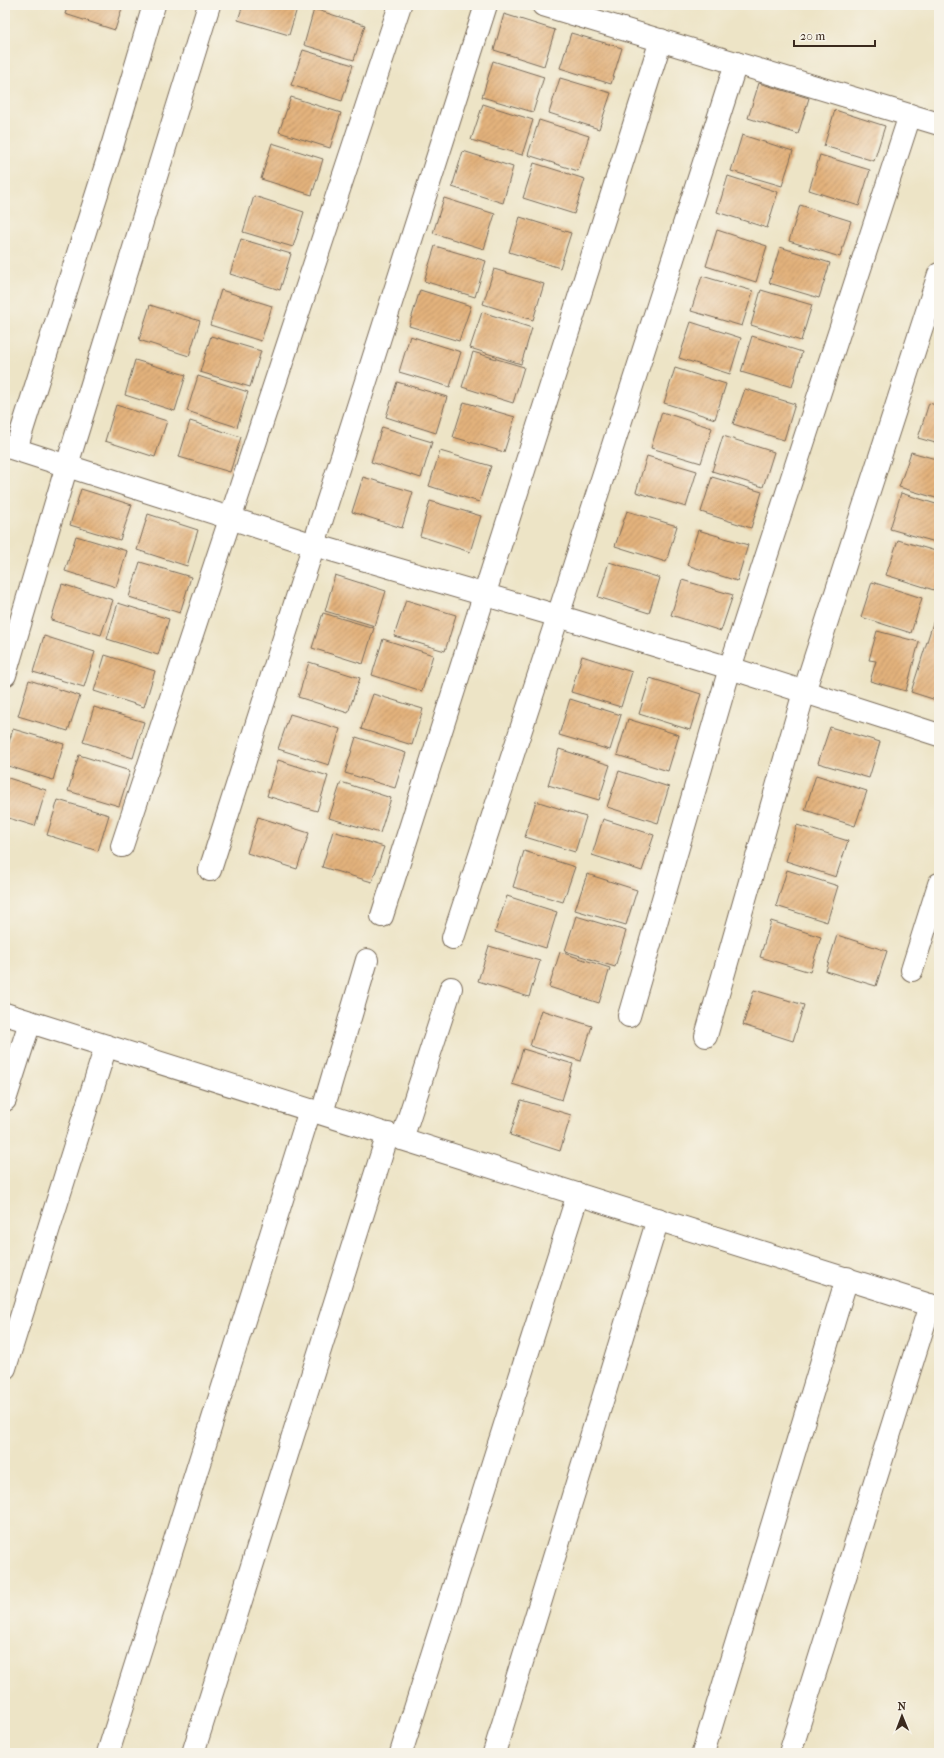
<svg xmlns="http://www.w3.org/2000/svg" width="944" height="1758" font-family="'IM FELL French Canon',serif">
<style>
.building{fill:url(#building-hatch)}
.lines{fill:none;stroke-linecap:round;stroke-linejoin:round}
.minor-casing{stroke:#796b59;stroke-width:24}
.minor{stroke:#fff;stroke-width:22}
</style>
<defs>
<pattern id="building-hatch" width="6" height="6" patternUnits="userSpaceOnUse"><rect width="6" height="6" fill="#e3b27d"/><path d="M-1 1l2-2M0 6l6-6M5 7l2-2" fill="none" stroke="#b99166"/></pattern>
</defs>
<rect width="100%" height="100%" fill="#f7f3e8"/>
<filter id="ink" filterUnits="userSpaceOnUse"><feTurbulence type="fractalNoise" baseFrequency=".025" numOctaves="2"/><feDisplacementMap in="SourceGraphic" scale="8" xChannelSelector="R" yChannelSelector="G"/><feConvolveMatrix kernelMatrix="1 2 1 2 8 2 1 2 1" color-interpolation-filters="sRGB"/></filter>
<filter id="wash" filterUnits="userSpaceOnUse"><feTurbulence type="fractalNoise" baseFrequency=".012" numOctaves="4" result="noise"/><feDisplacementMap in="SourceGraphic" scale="16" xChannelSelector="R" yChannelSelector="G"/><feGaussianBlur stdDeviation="0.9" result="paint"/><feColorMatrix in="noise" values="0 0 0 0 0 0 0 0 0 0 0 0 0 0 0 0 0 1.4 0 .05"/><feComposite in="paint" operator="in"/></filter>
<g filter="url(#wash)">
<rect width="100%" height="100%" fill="#ede4c6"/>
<g id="blocks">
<g class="building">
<path d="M68 5H123L115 30 65 14Z"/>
<path d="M243 5H298L289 35 238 20Z"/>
<path d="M314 9 365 25 354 60 304 45Z"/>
<path d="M504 14 555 30 544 66 494 50Z"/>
<path d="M571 33 622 48 611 84 560 68Z"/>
<path d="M303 50 353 65 342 101 291 85Z"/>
<path d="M493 61 544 77 533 112 482 97Z"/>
<path d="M560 78 611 93 599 129 549 113Z"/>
<path d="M759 83 809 98 798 134 748 118Z"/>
<path d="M291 97 341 113 330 148 279 132Z"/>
<path d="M483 104 533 120 522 155 471 140Z"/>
<path d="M835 110 885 126 874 161 824 146Z"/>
<path d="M539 120 589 136 578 171 528 155Z"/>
<path d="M742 135 793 151 782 186 731 171Z"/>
<path d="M272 143 323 159 312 195 261 179Z"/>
<path d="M463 151 513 167 503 203 452 187Z"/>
<path d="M820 155 870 170 859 206 809 190Z"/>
<path d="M534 163 585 179 574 214 523 198Z"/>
<path d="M728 176 778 192 767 228 717 212Z"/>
<path d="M254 196 304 212 293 247 243 232Z"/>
<path d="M444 198 495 214 484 249 433 233Z"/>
<path d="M800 205 851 221 840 257 789 241Z"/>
<path d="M520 217 571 233 560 268 509 252Z"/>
<path d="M717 230 767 246 756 282 706 266Z"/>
<path d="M241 239 291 254 280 290 230 274Z"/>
<path d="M435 246 486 261 475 297 424 281Z"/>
<path d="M780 247 830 263 819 298 769 283Z"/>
<path d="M494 269 544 284 533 320 483 304Z"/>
<path d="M702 276 753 291 742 326 691 311Z"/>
<path d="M221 290 272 306 261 341 210 325Z"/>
<path d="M420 290 471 306 459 341 409 326Z"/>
<path d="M761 290 812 305 801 341 751 325Z"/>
<path d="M150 305 200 321 189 356 139 340Z"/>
<path d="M482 312 532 328 521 364 470 348Z"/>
<path d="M691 322 741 338 730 374 679 358Z"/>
<path d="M211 336 261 351 250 387 200 372Z"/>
<path d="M410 336 461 352 450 387 399 372Z"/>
<path d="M752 336 802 352 792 387 741 372Z"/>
<path d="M473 352 524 367 513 403 462 387Z"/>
<path d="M135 360 186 375 175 411 125 395Z"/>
<path d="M675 368 726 384 715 419 664 403Z"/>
<path d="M198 376 248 392 237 427 187 411Z"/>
<path d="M397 382 447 397 436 433 386 417Z"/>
<path d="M745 389 795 404 784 440 733 424Z"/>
<path d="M464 402 515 417 504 452 453 437Z"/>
<path d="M929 403 939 406V444L918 438Z"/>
<path d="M116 405 167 421 155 457 105 441Z"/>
<path d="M662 412 712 428 701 463 651 448Z"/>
<path d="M190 421 241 437 230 472 179 457Z"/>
<path d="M382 427 432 442 421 478 371 462Z"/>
<path d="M723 436 774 452 763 487 712 471Z"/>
<path d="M440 451 491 466 479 502 429 486Z"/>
<path d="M911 452 939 460V499L899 487Z"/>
<path d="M647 456 697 471 686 507 636 492Z"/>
<path d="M363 477 413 492 402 528 352 512Z"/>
<path d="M712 477 762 492 751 528 701 512Z"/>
<path d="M81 489 132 505 120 540 70 525Z"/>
<path d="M901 493 939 505V543L890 529Z"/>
<path d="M430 501 481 516 470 552 420 536Z"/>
<path d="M627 511 677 526 666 562 615 546Z"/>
<path d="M148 514 198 530 187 566 137 550Z"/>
<path d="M698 530 748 545 737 581 687 565Z"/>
<path d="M76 536 127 551 116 587 65 571Z"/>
<path d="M898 540 939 552V584L937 591 886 575Z"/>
<path d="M140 562 191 577 180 613 129 597Z"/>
<path d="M609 562 660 578 649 613 598 597Z"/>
<path d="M335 575 386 591 375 626 325 611Z"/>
<path d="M682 580 733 595 721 631 671 615Z"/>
<path d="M872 582 922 598 911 633 861 617Z"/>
<path d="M62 584 113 600 101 635 51 620Z"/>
<path d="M406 600 456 615 445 651 394 636Z"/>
<path d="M118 603 169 619 158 655 107 639Z"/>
<path d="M939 604V701L911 692Z"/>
<path d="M323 613 374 628 363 664 312 648Z"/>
<path d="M877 631 919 642 906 691 870 681 876 661 869 660Z"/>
<path d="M44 636 95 652 84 687 33 672Z"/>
<path d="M383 639 433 655 422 691 372 675Z"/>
<path d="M105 655 155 671 144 707 94 691Z"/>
<path d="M582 656 632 672 621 707 571 692Z"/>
<path d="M309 662 360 678 348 713 298 697Z"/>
<path d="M650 678 701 694 690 730 639 714Z"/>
<path d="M29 680 80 696 68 731 18 716Z"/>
<path d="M373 694 423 709 412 745 361 729Z"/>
<path d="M570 699 621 715 610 750 559 735Z"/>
<path d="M94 707 144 722 133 758 83 742Z"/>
<path d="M290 714 340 729 329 765 278 749Z"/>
<path d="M628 719 679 735 668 771 617 755Z"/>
<path d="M830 727 880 742 869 778 818 763Z"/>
<path d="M13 729 64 744 53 780 5 765V755Z"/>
<path d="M356 737 406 753 395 788 345 773Z"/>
<path d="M559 749 610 765 599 800 548 785Z"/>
<path d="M79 755 130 771 119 806 68 791Z"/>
<path d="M278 760 328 776 317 811 267 796Z"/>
<path d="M619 771 669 787 658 823 607 807Z"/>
<path d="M816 775 867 791 855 826 805 810Z"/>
<path d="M5 777 46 790 35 826 5 817Z"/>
<path d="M341 782 391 798 380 833 329 818Z"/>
<path d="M58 800 109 815 98 851 47 835Z"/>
<path d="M536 801 586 817 575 852 525 837Z"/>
<path d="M258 817 309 833 297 869 247 853Z"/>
<path d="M603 819 654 835 642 871 592 855Z"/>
<path d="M797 825 848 841 836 877 786 861Z"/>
<path d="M333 831 384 847 372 882 322 867Z"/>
<path d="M524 851 575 867 563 902 513 887Z"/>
<path d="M787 870 838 886 827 922 776 906Z"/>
<path d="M587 874 637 890 626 925 575 910Z"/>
<path d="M507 896 557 912 546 948 495 932Z"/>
<path d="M576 916 626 931 615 967 565 951Z"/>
<path d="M771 921 821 937 810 972 760 957Z"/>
<path d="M837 935 887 951 876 986 826 971Z"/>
<path d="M489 946 540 961 529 997 478 981Z"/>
<path d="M560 952 610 968 599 1003 549 987Z"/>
<path d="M754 990 804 1005 793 1041 743 1025Z"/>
<path d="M541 1010 592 1026 581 1061 530 1046Z"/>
<path d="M523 1049 573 1064 562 1100 512 1084Z"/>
<path d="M521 1100 571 1115 560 1151 510 1135Z"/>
</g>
</g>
</g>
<g filter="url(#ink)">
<use href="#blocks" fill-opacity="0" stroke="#796b59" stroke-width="1"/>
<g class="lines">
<g class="minor-casing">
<g id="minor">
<path d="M543 5 939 124"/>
<path d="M5 446 314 545 558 616 730 668 939 735"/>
<path d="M16 449 113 143 154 5"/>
<path d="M5 675 67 465 209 5"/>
<path d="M122 846 400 5"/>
<path d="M210 870 486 5"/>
<path d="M382 916 661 40"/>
<path d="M453 938 558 616 736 63"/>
<path d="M912 970 939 884"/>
<path d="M5 1014 939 1308"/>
<path d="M629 1016 730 668 910 115"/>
<path d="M706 1036 804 692 939 274"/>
<path d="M5 1100 30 1022"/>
<path d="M322 1113 367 960"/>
<path d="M402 1139 451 988"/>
<path d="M5 1368 106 1046"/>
<path d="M108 1753 310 1110"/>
<path d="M193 1753 388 1134"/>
<path d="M401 1753 578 1194"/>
<path d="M494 1753 658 1219"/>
<path d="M703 1753 847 1278"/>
<path d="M790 1753 930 1305"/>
</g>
</g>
<use href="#minor" class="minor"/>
</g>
</g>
<rect width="944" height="1758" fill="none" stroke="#f7f3e8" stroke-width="20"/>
<g transform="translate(902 1716) rotate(359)" stroke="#f7f3e8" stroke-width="3" paint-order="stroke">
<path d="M0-3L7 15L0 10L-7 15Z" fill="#3b2a1e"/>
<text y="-6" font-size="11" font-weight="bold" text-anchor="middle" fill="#3b2a1e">N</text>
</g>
<path d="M794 40v6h81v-6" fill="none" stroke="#3b2a1e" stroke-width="2"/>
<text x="800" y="40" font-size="12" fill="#3b2a1e" stroke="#f7f3e8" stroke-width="3" paint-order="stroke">20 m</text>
</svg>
